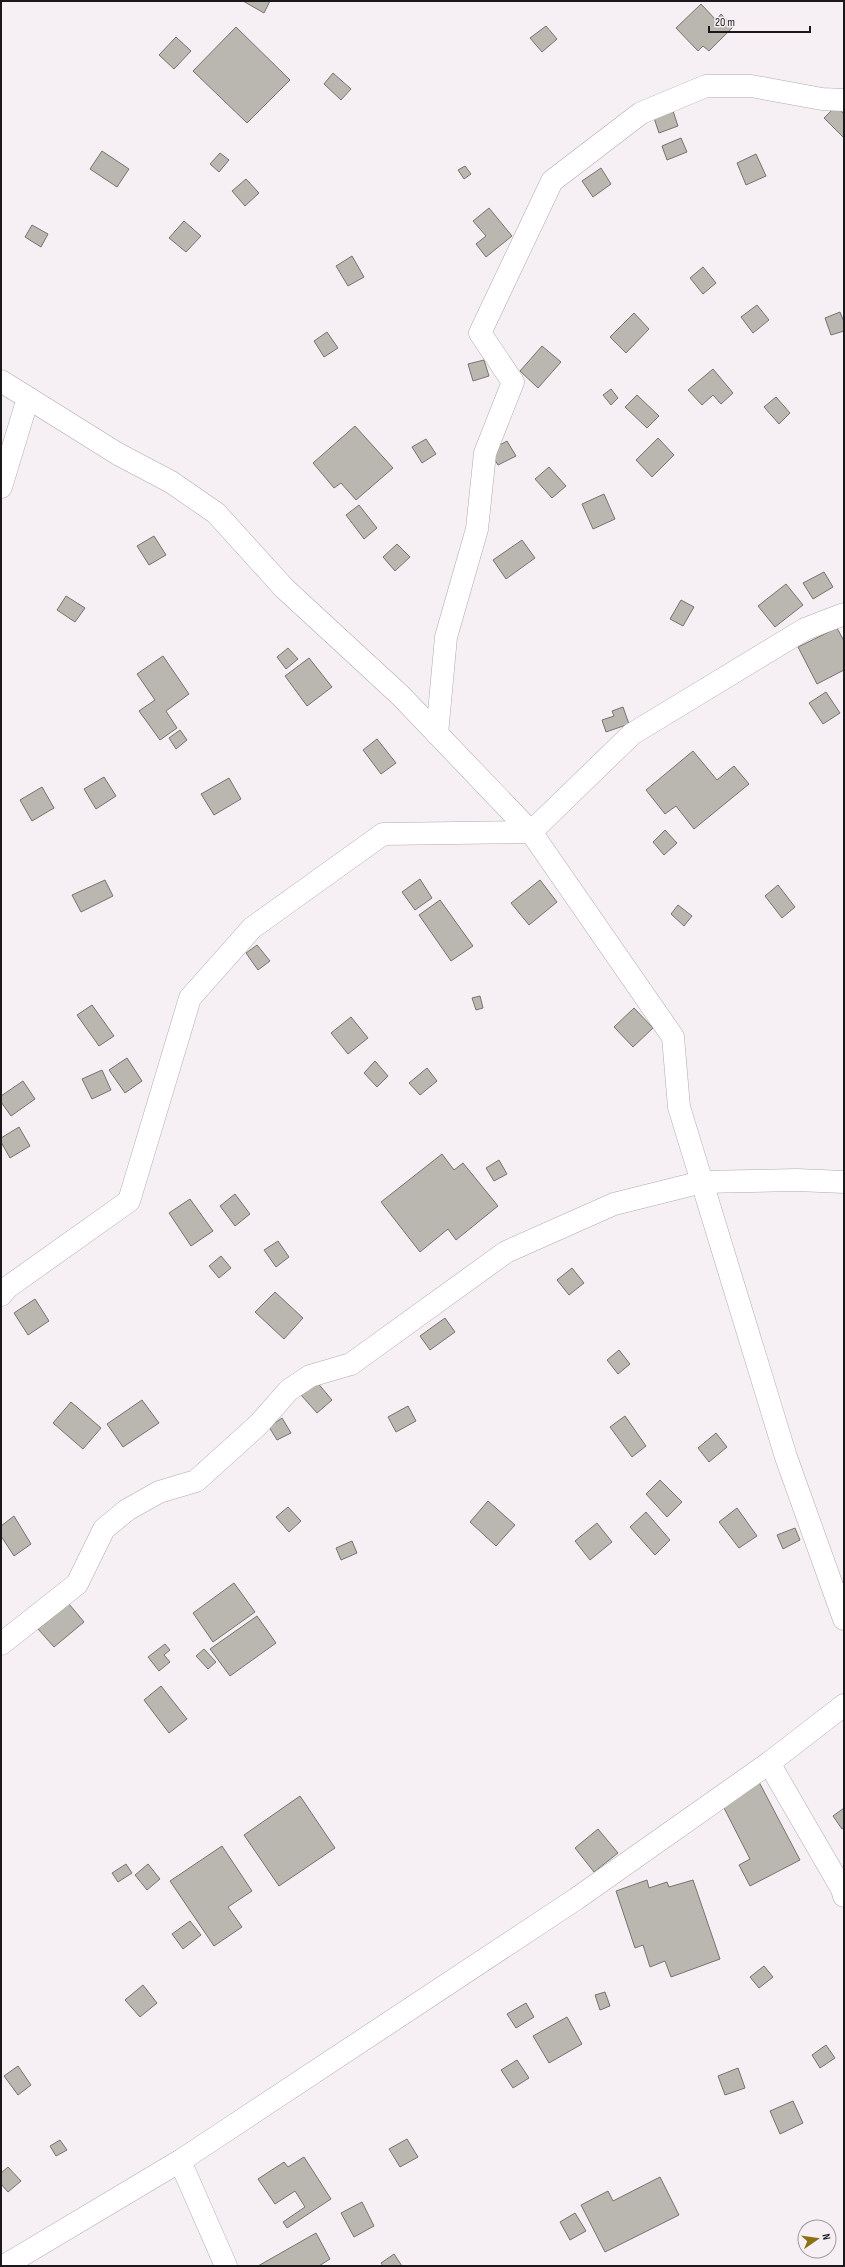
<svg xmlns="http://www.w3.org/2000/svg" width="845" height="2267" font-family="'Sofia Sans Condensed',sans-serif">
<style>
.building{fill:#bab7b1;stroke:#76746e}
.lines{fill:none;stroke-linecap:round;stroke-linejoin:round}
.street-casing{stroke:#b0aaaf;stroke-width:23}
.street{stroke:#fff;stroke-width:22}
</style>
<rect width="100%" height="100%" fill="#f6f0f5"/>
<g class="building">
<path d="M243 1H270L264 13Z"/>
<path d="M701 4 716 20 721 14 733 27 709 51 703 46 698 51 676 28Z"/>
<path d="M546 26 557 39 542 52 530 38Z"/>
<path d="M236 27 290 80 247 123 193 71Z"/>
<path d="M176 37 191 51 174 69 159 55Z"/>
<path d="M333 73 351 89 341 100 324 84Z"/>
<path d="M836 106 844 114V138L824 118Z"/>
<path d="M672 108 678 126 659 133 653 115Z"/>
<path d="M681 138 687 152 667 160 662 146Z"/>
<path d="M102 151 129 169 117 187 90 169Z"/>
<path d="M220 153 229 160 219 172 210 164Z"/>
<path d="M756 154 766 176 746 185 737 163Z"/>
<path d="M465 166 471 174 464 179 458 170Z"/>
<path d="M601 168 611 184 593 197 582 181Z"/>
<path d="M246 179 259 193 245 206 232 191Z"/>
<path d="M489 208 512 236 486 257 476 244 486 236 473 221Z"/>
<path d="M184 221 201 236 186 252 169 238Z"/>
<path d="M32 225 48 234 41 247 25 237Z"/>
<path d="M352 256 364 277 348 286 336 266Z"/>
<path d="M703 267 716 283 703 294 690 278Z"/>
<path d="M757 305 769 320 753 333 741 317Z"/>
<path d="M840 312 844 322V331L831 335 825 318Z"/>
<path d="M634 313 649 329 626 353 610 337Z"/>
<path d="M327 332 338 348 324 357 314 341Z"/>
<path d="M542 346 561 362 538 388 520 371Z"/>
<path d="M484 360 489 376 473 381 468 364Z"/>
<path d="M713 369 733 393 721 404 713 395 702 405 688 390Z"/>
<path d="M611 389 618 398 611 405 603 395Z"/>
<path d="M637 395 659 416 647 428 625 407Z"/>
<path d="M776 397 790 413 779 424 764 407Z"/>
<path d="M355 426 393 468 356 500 341 483 334 488 313 463Z"/>
<path d="M658 438 674 455 652 477 636 460Z"/>
<path d="M426 439 436 454 422 463 412 447Z"/>
<path d="M507 441 516 456 498 465 489 451Z"/>
<path d="M549 467 566 486 552 498 535 479Z"/>
<path d="M604 494 615 519 593 529 582 504Z"/>
<path d="M359 505 377 528 364 539 346 515Z"/>
<path d="M154 536 166 555 149 565 137 546Z"/>
<path d="M522 540 535 558 506 579 493 560Z"/>
<path d="M397 544 410 557 395 571 383 557Z"/>
<path d="M824 572 833 587 813 599 803 583Z"/>
<path d="M786 584 803 605 775 627 758 606Z"/>
<path d="M66 596 85 608 75 622 57 610Z"/>
<path d="M681 600 694 607 683 626 670 619Z"/>
<path d="M837 628 844 641V670L817 684 798 647Z"/>
<path d="M288 648 298 659 286 669 277 657Z"/>
<path d="M163 656 189 694 166 711 177 728 160 740 139 711 155 700 137 674Z"/>
<path d="M309 658 332 687 307 706 285 676Z"/>
<path d="M826 692 840 713 823 724 809 703Z"/>
<path d="M623 707 629 724 606 732 602 720 614 716 612 711Z"/>
<path d="M180 730 187 740 176 749 169 738Z"/>
<path d="M377 739 396 763 381 774 363 750Z"/>
<path d="M693 751 717 780 734 766 749 784 694 829 676 806 665 814 646 790Z"/>
<path d="M104 777 116 796 96 809 84 789Z"/>
<path d="M229 778 241 799 214 815 201 794Z"/>
<path d="M42 787 54 808 32 821 20 800Z"/>
<path d="M665 830 677 843 664 855 653 842Z"/>
<path d="M420 879 432 898 415 910 402 892Z"/>
<path d="M105 880 113 896 81 912 72 895Z"/>
<path d="M540 880 557 902 529 925 511 903Z"/>
<path d="M778 885 795 907 782 918 765 896Z"/>
<path d="M440 900 473 946 451 961 419 915Z"/>
<path d="M678 905 692 916 684 926 671 914Z"/>
<path d="M257 945 270 961 258 970 246 953Z"/>
<path d="M480 996 483 1008 476 1010 472 998Z"/>
<path d="M92 1005 114 1036 99 1046 77 1015Z"/>
<path d="M634 1008 653 1028 633 1047 614 1027Z"/>
<path d="M351 1017 368 1038 348 1054 331 1033Z"/>
<path d="M127 1058 142 1081 125 1093 109 1070Z"/>
<path d="M375 1061 388 1076 377 1087 364 1073Z"/>
<path d="M427 1068 437 1081 420 1095 409 1083Z"/>
<path d="M102 1070 111 1090 92 1099 82 1079Z"/>
<path d="M23 1081 35 1099 11 1116 1 1102V1096Z"/>
<path d="M19 1127 30 1146 10 1158 1 1142V1138Z"/>
<path d="M442 1154 454 1170 463 1163 498 1206 456 1240 448 1229 420 1252 381 1202Z"/>
<path d="M499 1160 507 1174 494 1181 486 1168Z"/>
<path d="M235 1194 250 1214 235 1226 220 1206Z"/>
<path d="M190 1199 213 1231 191 1246 169 1213Z"/>
<path d="M278 1241 289 1257 276 1267 264 1250Z"/>
<path d="M221 1256 231 1268 219 1278 209 1266Z"/>
<path d="M572 1268 584 1283 569 1295 557 1280Z"/>
<path d="M275 1292 303 1318 284 1339 255 1312Z"/>
<path d="M35 1299 49 1321 28 1335 14 1313Z"/>
<path d="M445 1318 455 1332 430 1350 420 1336Z"/>
<path d="M619 1350 630 1364 618 1374 607 1360Z"/>
<path d="M316 1381 332 1400 317 1413 301 1395Z"/>
<path d="M142 1400 159 1423 123 1447 107 1424Z"/>
<path d="M71 1402 101 1428 83 1449 53 1423Z"/>
<path d="M408 1406 416 1421 396 1432 388 1417Z"/>
<path d="M625 1416 646 1446 632 1457 610 1427Z"/>
<path d="M282 1418 291 1433 277 1440 269 1427Z"/>
<path d="M716 1433 727 1447 709 1462 698 1448Z"/>
<path d="M660 1480 682 1502 667 1517 646 1494Z"/>
<path d="M488 1501 515 1525 496 1546 470 1522Z"/>
<path d="M288 1507 301 1521 289 1532 276 1517Z"/>
<path d="M737 1508 757 1536 739 1548 719 1522Z"/>
<path d="M646 1512 670 1540 655 1555 630 1527Z"/>
<path d="M14 1516 31 1544 14 1556 1 1536V1526Z"/>
<path d="M597 1523 612 1542 590 1560 575 1541Z"/>
<path d="M795 1528 800 1540 783 1549 777 1535Z"/>
<path d="M352 1541 357 1553 341 1560 336 1548Z"/>
<path d="M234 1583 255 1612 213 1642 193 1613Z"/>
<path d="M69 1604 84 1622 54 1647 38 1629Z"/>
<path d="M257 1616 276 1643 230 1676 210 1649Z"/>
<path d="M165 1644 170 1650 164 1655 170 1662 159 1671 148 1657Z"/>
<path d="M204 1649 216 1662 208 1669 196 1656Z"/>
<path d="M161 1686 187 1719 169 1733 144 1700Z"/>
<path d="M759 1782 800 1860 750 1886 739 1865 750 1859 721 1802Z"/>
<path d="M300 1796 335 1848 279 1886 244 1835Z"/>
<path d="M844 1808V1828L842 1829 833 1816Z"/>
<path d="M598 1829 618 1853 594 1872 575 1848Z"/>
<path d="M222 1846 252 1891 228 1907 242 1927 214 1946 170 1881Z"/>
<path d="M126 1864 132 1873 118 1882 112 1873Z"/>
<path d="M148 1864 160 1879 147 1890 135 1875Z"/>
<path d="M647 1880 649 1888 667 1882 669 1887 693 1880 720 1959 671 1977 665 1961 650 1967 643 1945 635 1948 616 1891Z"/>
<path d="M190 1921 201 1935 183 1949 172 1934Z"/>
<path d="M764 1966 773 1977 759 1988 750 1977Z"/>
<path d="M143 1985 157 2003 140 2017 125 2000Z"/>
<path d="M605 1992 610 2006 600 2010 595 1995Z"/>
<path d="M526 2003 534 2017 516 2028 507 2014Z"/>
<path d="M567 2017 582 2044 549 2063 533 2036Z"/>
<path d="M826 2045 835 2058 820 2068 812 2055Z"/>
<path d="M517 2060 529 2078 513 2088 501 2070Z"/>
<path d="M18 2066 31 2085 18 2095 4 2076Z"/>
<path d="M738 2068 745 2088 725 2095 718 2076Z"/>
<path d="M793 2101 803 2123 780 2134 770 2111Z"/>
<path d="M407 2139 418 2157 400 2167 389 2149Z"/>
<path d="M60 2140 67 2150 56 2156 50 2146Z"/>
<path d="M304 2157 331 2199 287 2228 283 2222 305 2207 295 2191 275 2204 258 2179 284 2162 288 2167Z"/>
<path d="M8 2167 21 2181 8 2192 1 2184V2173Z"/>
<path d="M660 2177 679 2215 605 2252 581 2205 608 2191 613 2201Z"/>
<path d="M362 2202 374 2226 354 2237 341 2213Z"/>
<path d="M575 2213 586 2231 570 2240 560 2222Z"/>
<path d="M316 2233 330 2259 319 2266H258Z"/>
<path d="M394 2254 402 2266H383L381 2263Z"/>
</g>
<g class="lines">
<g class="street-casing">
<g id="street">
<path d="M1 381 118 454 171 482 216 513 284 588 401 696 531 832"/>
<path d="M1 487 28 398"/>
<path d="M844 614 805 629 632 734 531 832 673 1037 679 1107 786 1457 844 1619"/>
<path d="M437 734 446 637 477 529 485 453 513 382 480 333 552 181 641 113 706 86H751L822 99 844 100"/>
<path d="M1 1295 8 1287 129 1201 190 998 252 928 383 834 531 832"/>
<path d="M1 1644 77 1584 104 1529 127 1510 159 1492 196 1481 258 1425 289 1390 310 1376 351 1364 506 1252 614 1204 702 1182 797 1180 844 1182"/>
<path d="M769 1763 842 1889 844 1896"/>
<path d="M180 2161 226 2266"/>
<path d="M4 2266 180 2161 576 1899 769 1763 844 1705"/>
</g>
</g>
<use href="#street" class="street"/>
</g>
<rect width="845" height="2267" fill="none" stroke="#1a181a" stroke-width="4"/>
<g transform="translate(817 2239) rotate(77)"><circle r="19" fill="#f6f0f5" stroke="#9e9a9d"/>
<path d="M0-3L7 15L0 10L-7 15Z" fill="#8c7114"/>
<text y="-6" font-size="11" font-weight="bold" text-anchor="middle" fill="#1a181a">N</text>
</g>
<path d="M709 26v6h101v-6" fill="none" stroke="#1a181a" stroke-width="2"/>
<text x="715" y="26" font-size="12" fill="#1a181a" stroke="#f6f0f5" stroke-width="3" paint-order="stroke">20 m</text>
</svg>
